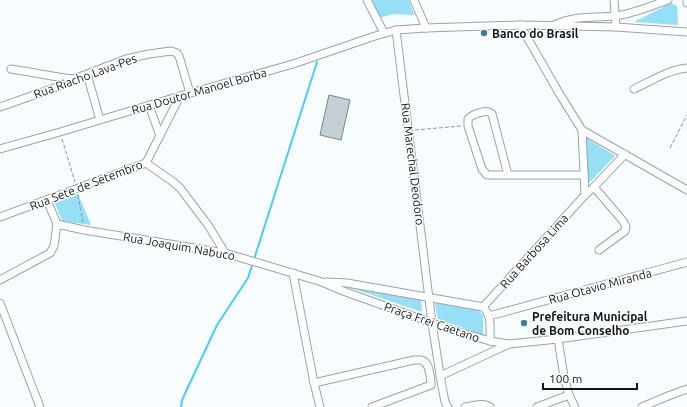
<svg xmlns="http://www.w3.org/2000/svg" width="687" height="407" font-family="Ubuntu,sans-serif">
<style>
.green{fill:#95dff7}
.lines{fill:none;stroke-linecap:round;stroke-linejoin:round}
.stream{stroke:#4dccf0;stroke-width:2}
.building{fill:#c4d0d5;stroke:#788488}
.minor-casing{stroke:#98a4a8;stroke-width:9}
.path{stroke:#909697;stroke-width:1;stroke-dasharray:4 2;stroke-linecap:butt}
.minor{stroke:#fff;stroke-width:7}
.poi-dot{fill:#408093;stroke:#fff;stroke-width:1.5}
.labels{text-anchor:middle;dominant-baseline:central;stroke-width:3;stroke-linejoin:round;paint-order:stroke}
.poi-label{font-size:12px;font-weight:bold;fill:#121618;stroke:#fff;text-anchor:start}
.street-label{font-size:12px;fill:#121618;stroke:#fff}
</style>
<rect width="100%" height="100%" fill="#f7fdfe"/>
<g class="green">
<path d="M369 0H409L414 15 394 14 379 18Z"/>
<path d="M671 3 677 6 678 25 634 22Z"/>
<path d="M585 137 615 156 587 185Z"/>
<path d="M78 194 91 225 62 221 55 203Z"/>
<path d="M340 284 421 300 422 312Z"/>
<path d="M435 303 477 309 483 315V335L438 319Z"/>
</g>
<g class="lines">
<path class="stream" d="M181 407 182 400 217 325 248 278 317 62"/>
</g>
<path class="building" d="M329 95 350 100 341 140 320 135Z"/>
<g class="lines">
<g class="minor-casing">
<g id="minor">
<path d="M367 0 384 33"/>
<path d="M414 0 426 28"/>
<path d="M614 0 616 27"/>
<path d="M687 0V3"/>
<path d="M556 24C578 15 592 18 615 16 633 14 651 6 668 0"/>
<path d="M520 25 559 93 582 130 687 190"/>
<path d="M396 30 432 323 441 381 445 402 448 407"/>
<path d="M11 69C32 72 53 77 74 79"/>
<path d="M87 74 100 120"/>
<path d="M634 89C651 81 668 70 687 68"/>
<path d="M149 105 160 136"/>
<path d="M0 107 57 87 74 79 126 59 149 54 171 51 177 53 179 56 190 93"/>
<path d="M582 130 585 195"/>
<path d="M0 149 60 132 180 96 293 64 375 36 396 30 426 28 520 25 616 27 687 32"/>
<path d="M146 163 172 181 180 188 208 225 225 253"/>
<path d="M508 175 492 114C491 114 490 112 489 112 484 110 471 115 468 119V126L482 169 487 175H584"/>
<path d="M594 187 623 221 626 227 625 231 599 250"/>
<path d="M47 200 57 224"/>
<path d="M0 217 146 163 180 96"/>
<path d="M57 224 84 230 225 253 322 282 343 291 449 329 490 341 509 344 558 339 687 321"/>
<path d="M293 273 314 383 320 407"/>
<path d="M0 280 50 253 54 246 57 224"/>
<path d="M326 282 347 283 483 307C492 315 490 329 490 341"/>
<path d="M0 303 40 407"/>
<path d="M483 307 585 195 594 187 625 154"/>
<path d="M489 316 687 262"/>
<path d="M558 339 564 377 569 395 575 407"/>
<path d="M440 376 509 344"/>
<path d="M314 383 414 360C416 360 419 360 421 360 430 362 430 376 431 383V385L372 407"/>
<path d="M465 407C473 406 483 402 490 407"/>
<path d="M537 407 569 395"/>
<path d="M642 407 668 396 687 389"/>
</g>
</g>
<g class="path">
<path d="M415 130 461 126"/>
<path d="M62 139 75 182"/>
<path d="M670 148 687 115"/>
<path d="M78 195 83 223"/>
</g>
<use href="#minor" class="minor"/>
</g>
<g class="poi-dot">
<circle cx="484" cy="33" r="4"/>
<circle cx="524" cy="323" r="4"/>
</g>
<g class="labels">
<g class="poi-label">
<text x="492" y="33">Banco do Brasil</text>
<text x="532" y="316">Prefeitura Municipal<tspan x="532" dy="14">de Bom Conselho</tspan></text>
</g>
<g class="street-label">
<text transform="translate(85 76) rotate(-20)">Rua Riacho Lava-Pes</text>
<text transform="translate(199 91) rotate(-16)">Rua Doutor Manoel Borba</text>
<text transform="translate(413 164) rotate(83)">Rua Marechal Deodoro</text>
<text transform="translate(86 185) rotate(-21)">Rua Sete de Setembro</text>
<text transform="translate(179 246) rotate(10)">Rua Joaquim Nabuco</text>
<text transform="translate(534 251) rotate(-48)">Rua Barbosa Lima</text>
<text transform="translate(600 286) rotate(-15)">Rua Otavio Miranda</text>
<text transform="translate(432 322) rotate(19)">Praça Frei Caetano</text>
</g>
</g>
<path d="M543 383v6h94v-6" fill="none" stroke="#121618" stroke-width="2"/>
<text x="549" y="383" font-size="12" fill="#121618" stroke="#ffffff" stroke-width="3" paint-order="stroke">100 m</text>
</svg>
